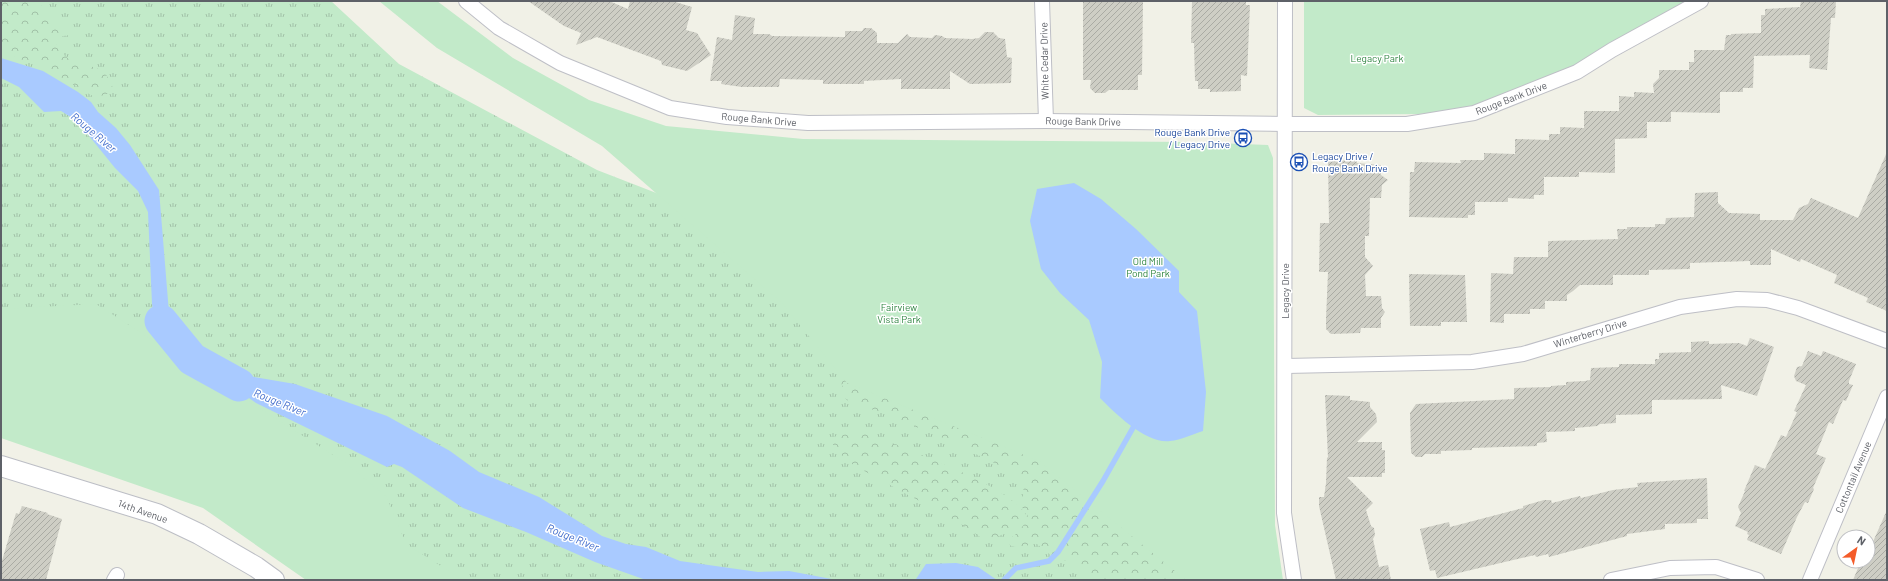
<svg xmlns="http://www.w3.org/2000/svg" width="1888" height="581" font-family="Barlow,sans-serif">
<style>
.grass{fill:url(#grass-tufts)}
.forest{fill:url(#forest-crowns)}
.park{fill:#c2eac9}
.water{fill:#a9caff}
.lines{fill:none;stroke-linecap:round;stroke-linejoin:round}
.stream{stroke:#a9caff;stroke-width:5.5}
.river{stroke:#a9caff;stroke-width:33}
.building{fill:url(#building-hatch)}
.minor-casing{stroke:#bebfc6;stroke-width:16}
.secondary-casing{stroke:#bcbec5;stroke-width:22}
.minor{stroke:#fff;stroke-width:14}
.secondary{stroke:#fff;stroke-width:20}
.labels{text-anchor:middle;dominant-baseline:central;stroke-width:3;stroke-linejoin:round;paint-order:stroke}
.park-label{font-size:10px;fill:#308542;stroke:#fff}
.street-label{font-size:10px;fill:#5e6168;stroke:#fff}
.transit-label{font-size:10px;fill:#164399;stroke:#fff;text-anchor:end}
.water-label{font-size:11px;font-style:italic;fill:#426dcc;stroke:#fff}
</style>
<defs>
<pattern id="grass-tufts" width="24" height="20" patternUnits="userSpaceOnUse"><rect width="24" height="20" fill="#c2eac9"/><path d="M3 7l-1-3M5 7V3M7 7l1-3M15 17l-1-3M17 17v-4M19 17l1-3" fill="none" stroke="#a1c1a7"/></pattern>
<pattern id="forest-crowns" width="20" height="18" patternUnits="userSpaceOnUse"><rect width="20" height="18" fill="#c2eac9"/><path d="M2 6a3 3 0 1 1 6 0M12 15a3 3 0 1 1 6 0" fill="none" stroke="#a1c1a7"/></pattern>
<pattern id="building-hatch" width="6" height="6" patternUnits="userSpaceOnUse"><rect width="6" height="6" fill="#cecec5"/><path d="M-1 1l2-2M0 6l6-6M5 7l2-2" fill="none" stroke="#aaaba4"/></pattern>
</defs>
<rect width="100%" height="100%" fill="#f1f1e7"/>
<path class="grass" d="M1 1H331L399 64 597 170 837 263 1199 580H396L1 384Z"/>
<g class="forest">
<path d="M1 1H37L55 20 69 29 71 35 63 36 55 42C59 47 63 56 69 59 92 70 105 62 114 91L96 98 47 69 1 52Z"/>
<path d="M796 263 1253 580H1096L1086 577 1078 565 1072 560 1058 561 1037 544 1030 543 1024 549 1011 546 1005 540 1014 536 1029 519 1026 512 1018 503C1044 475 973 457 958 444 931 433 904 422 877 411 864 406 854 408 844 397L845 390 840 382 845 376Z"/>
<path d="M858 431 866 432C900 448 1013 485 1027 517L1012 531 993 538 983 539 958 522 855 466C844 458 835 451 830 438Z"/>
</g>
<g class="park">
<path d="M379 1H437L513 58 589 100 666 126 803 139 1191 142 1268 145 1273 158 1275 525 1283 580H1186L1039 461 847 383 782 303 602 146 437 48Z"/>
<path d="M1304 1H1686L1575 66 1476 108 1419 114 1318 115 1304 108Z"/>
<path d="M96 304 344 462 386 496 406 544 463 580H306L203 508 1 438V309Z"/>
</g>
<g class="water">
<path d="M1 58 43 71 78 92 91 102 98 112 116 128 130 145 159 190 169 313 181 337 208 357 248 376 295 384 387 416 450 451 479 472 539 497 602 536 626 544 646 547 680 561 758 572 789 571 837 580H646L595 562 526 532 463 508 402 467 394 464 387 467 256 403 158 333 152 304 148 212 138 191 115 168 77 121 61 111 44 112 19 87 1 78Z"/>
<path d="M1074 183 1101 199 1136 229 1179 271V292L1197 311 1206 392 1203 431C1193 434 1181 440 1170 441 1146 444 1116 414 1100 398L1102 362 1089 320 1060 293 1041 269 1030 221 1037 189Z"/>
<path d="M956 563 978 567 997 580H887L916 579 926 564Z"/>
</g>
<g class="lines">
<path class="stream" d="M1004 580 1016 568 1049 561 1058 552 1103 481 1134 426"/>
<path class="river" d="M161 321 192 359 239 385"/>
</g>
<g class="building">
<path d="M528 1H609L628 9 630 1H672L692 7 686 30 697 33 711 55 687 71 662 65 661 61 597 37 576 45 581 33 564 26Z"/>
<path d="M1083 1H1143L1142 75H1138V90H1109L1105 93H1095L1090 88 1091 80H1083Z"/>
<path d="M1192 1H1246V5H1250L1247 76 1241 75V91L1210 92V89H1198V81H1195L1194 43H1191Z"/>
<path d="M1801 1H1836L1835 18H1831L1827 70 1809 68 1810 55 1754 56 1753 88H1743V92H1720V113L1671 112V122H1647V138L1615 139V173L1579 172V177H1544V195H1534V199L1508 198V202H1475V215H1468V218L1409 217 1410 172H1414L1415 162 1461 163 1460 160H1484V153L1515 154V139L1549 140V134H1560V127L1584 128V111H1619V96L1634 97V92L1654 93 1653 84 1659 78V70H1689V62H1694V50H1724L1726 35H1731V34L1761 33V15H1765V9L1800 7Z"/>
<path d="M735 15 755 18 753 34H769L772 36 845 37V31H862L864 28H871L877 33V43H898L907 34 910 37 932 38 935 35 942 36 945 38 972 39 979 38 985 32H993L999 38 1005 39 1007 57 1012 58 1011 83 970 84 950 71V89H901V79L864 81V84H823V80L780 79 779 87H742L721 84 722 81H710L717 37 732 40Z"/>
<path d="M1887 152V311L1866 302 1868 298 1834 283 1837 275 1801 259 1800 262 1771 249V265H1750V261L1690 263V269L1649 270V275H1613V285H1580L1573 291 1567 295V301H1545V309H1530V314H1504V323L1490 322 1491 273 1513 274 1514 257H1548V241L1618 239 1617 229H1627V227H1655V224H1665L1666 218 1694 217 1695 193 1718 192V203L1729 213 1760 214V220H1793L1799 208 1808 204 1811 198 1858 218Z"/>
<path d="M1357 160V163L1381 165V175L1388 180 1382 185 1381 198H1370L1369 236H1365V257L1373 266 1365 275 1366 296H1381L1382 308 1385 312 1381 318V328H1361L1360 333 1331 334 1326 329V319L1328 272H1319L1320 223H1329L1328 161Z"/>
<path d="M1409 274 1465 275 1467 322H1441V326H1410Z"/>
<path d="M1750 338 1774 347 1757 396 1721 385 1722 399 1652 400V414L1616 415V423L1600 424 1597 426 1575 428V431L1546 432 1547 442 1537 443V446L1472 448V450L1441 451V454H1425L1422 457H1416L1411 453 1410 413 1416 404 1514 399V388L1551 387V386L1566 385V382L1585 381 1590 380 1591 368 1619 367V364H1655V359H1659V353L1691 352V342L1709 341V344L1739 343 1747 346Z"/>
<path d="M1808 351 1821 356 1823 351 1856 364 1849 381V384L1853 385 1846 401 1843 400 1833 424 1829 422 1816 454 1826 458 1813 488 1814 489 1808 503 1805 502 1797 517 1781 554 1747 540 1749 535 1747 534 1748 532 1735 526 1741 513 1738 507 1745 491H1744L1755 465 1765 469 1781 435 1786 437 1797 412 1794 411 1806 385 1796 381 1794 376 1797 367 1802 366Z"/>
<path d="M1325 395 1350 396V400L1370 402V407L1376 414 1377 422 1357 442H1382V450H1385V473H1382V477H1347L1373 503 1366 510 1371 526 1374 528 1375 535 1373 539 1379 567 1388 565 1391 580H1336L1319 506V497H1324L1326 483 1327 457 1328 458Z"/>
<path d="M1707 478 1708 519H1697V523L1665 524V529L1627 534V536L1549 557 1548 554 1536 557 1535 555 1437 578 1435 570 1430 571 1420 529 1449 522 1450 527 1523 508V506L1544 500H1551L1552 503 1580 496 1581 498 1613 490 1638 487 1637 483Z"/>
<path d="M22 506 48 513 47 514 62 519 46 580H1V564L16 513 19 514Z"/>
<path d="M1887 510V580H1853L1861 561H1868V553Z"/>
</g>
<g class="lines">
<g class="minor-casing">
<g id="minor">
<path d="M466 1 499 28 560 63 670 108 727 117 808 123 1046 121 1285 124H1407L1474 113 1577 72 1612 50 1701 1"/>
<path d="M1042 1 1046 121"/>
<path d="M1285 1 1284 513 1294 580"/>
<path d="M1286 366 1472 362 1523 354 1680 307 1737 299 1767 300 1798 308 1887 341"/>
<path d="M114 580 117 575"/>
<path d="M1611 580 1670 568 1716 567 1757 580"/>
<path d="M1810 580 1887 397"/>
</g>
</g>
<g class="secondary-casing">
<path id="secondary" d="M1 466 157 514 199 534 256 567 274 580"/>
</g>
<use href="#minor" class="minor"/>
<use href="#secondary" class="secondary"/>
</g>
<defs>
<g id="bus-ring" transform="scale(0.9)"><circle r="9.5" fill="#fff" stroke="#1a4fb4" stroke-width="1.5"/><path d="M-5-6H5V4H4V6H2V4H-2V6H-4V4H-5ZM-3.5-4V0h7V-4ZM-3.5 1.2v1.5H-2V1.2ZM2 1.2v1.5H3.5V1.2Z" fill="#1a4fb4"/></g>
</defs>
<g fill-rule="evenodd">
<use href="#bus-ring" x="1243" y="138"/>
<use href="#bus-ring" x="1299" y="162"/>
</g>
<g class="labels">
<g class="park-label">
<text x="1377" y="58">Legacy Park</text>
<text x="1148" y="261">Old Mill<tspan x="1148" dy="12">Pond Park</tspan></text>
<text x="899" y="307">Fairview<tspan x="899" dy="12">Vista Park</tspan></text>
</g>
<g class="street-label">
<text transform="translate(1044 61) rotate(-91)">White Cedar Drive</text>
<text transform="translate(1511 98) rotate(-21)">Rouge Bank Drive</text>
<text transform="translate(759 119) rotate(5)">Rouge Bank Drive</text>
<text transform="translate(1083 121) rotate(1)">Rouge Bank Drive</text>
<text transform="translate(1285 291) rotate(-90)">Legacy Drive</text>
<text transform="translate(1590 333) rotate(-17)">Winterberry Drive</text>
<text transform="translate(1853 477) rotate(-67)">Cottontail Avenue</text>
<text transform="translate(143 511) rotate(19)">14th Avenue</text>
</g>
<g class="transit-label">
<text x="1230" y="132">Rouge Bank Drive<tspan x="1230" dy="12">/ Legacy Drive</tspan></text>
<text x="1312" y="156" text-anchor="start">Legacy Drive /<tspan x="1312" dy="12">Rouge Bank Drive</tspan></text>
</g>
<g class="water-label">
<text transform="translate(94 132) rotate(40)">Rouge River</text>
<text transform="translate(280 402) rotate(22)">Rouge River</text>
<text transform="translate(573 537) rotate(22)">Rouge River</text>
</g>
</g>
<rect width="1888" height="581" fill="none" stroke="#5e6168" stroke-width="4"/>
<g transform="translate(1856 549) rotate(33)"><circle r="19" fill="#ffffff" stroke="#bfc0c3"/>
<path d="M0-3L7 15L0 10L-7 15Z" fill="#f45c29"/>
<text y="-6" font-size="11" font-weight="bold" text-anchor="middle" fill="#5e6168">N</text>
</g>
</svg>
